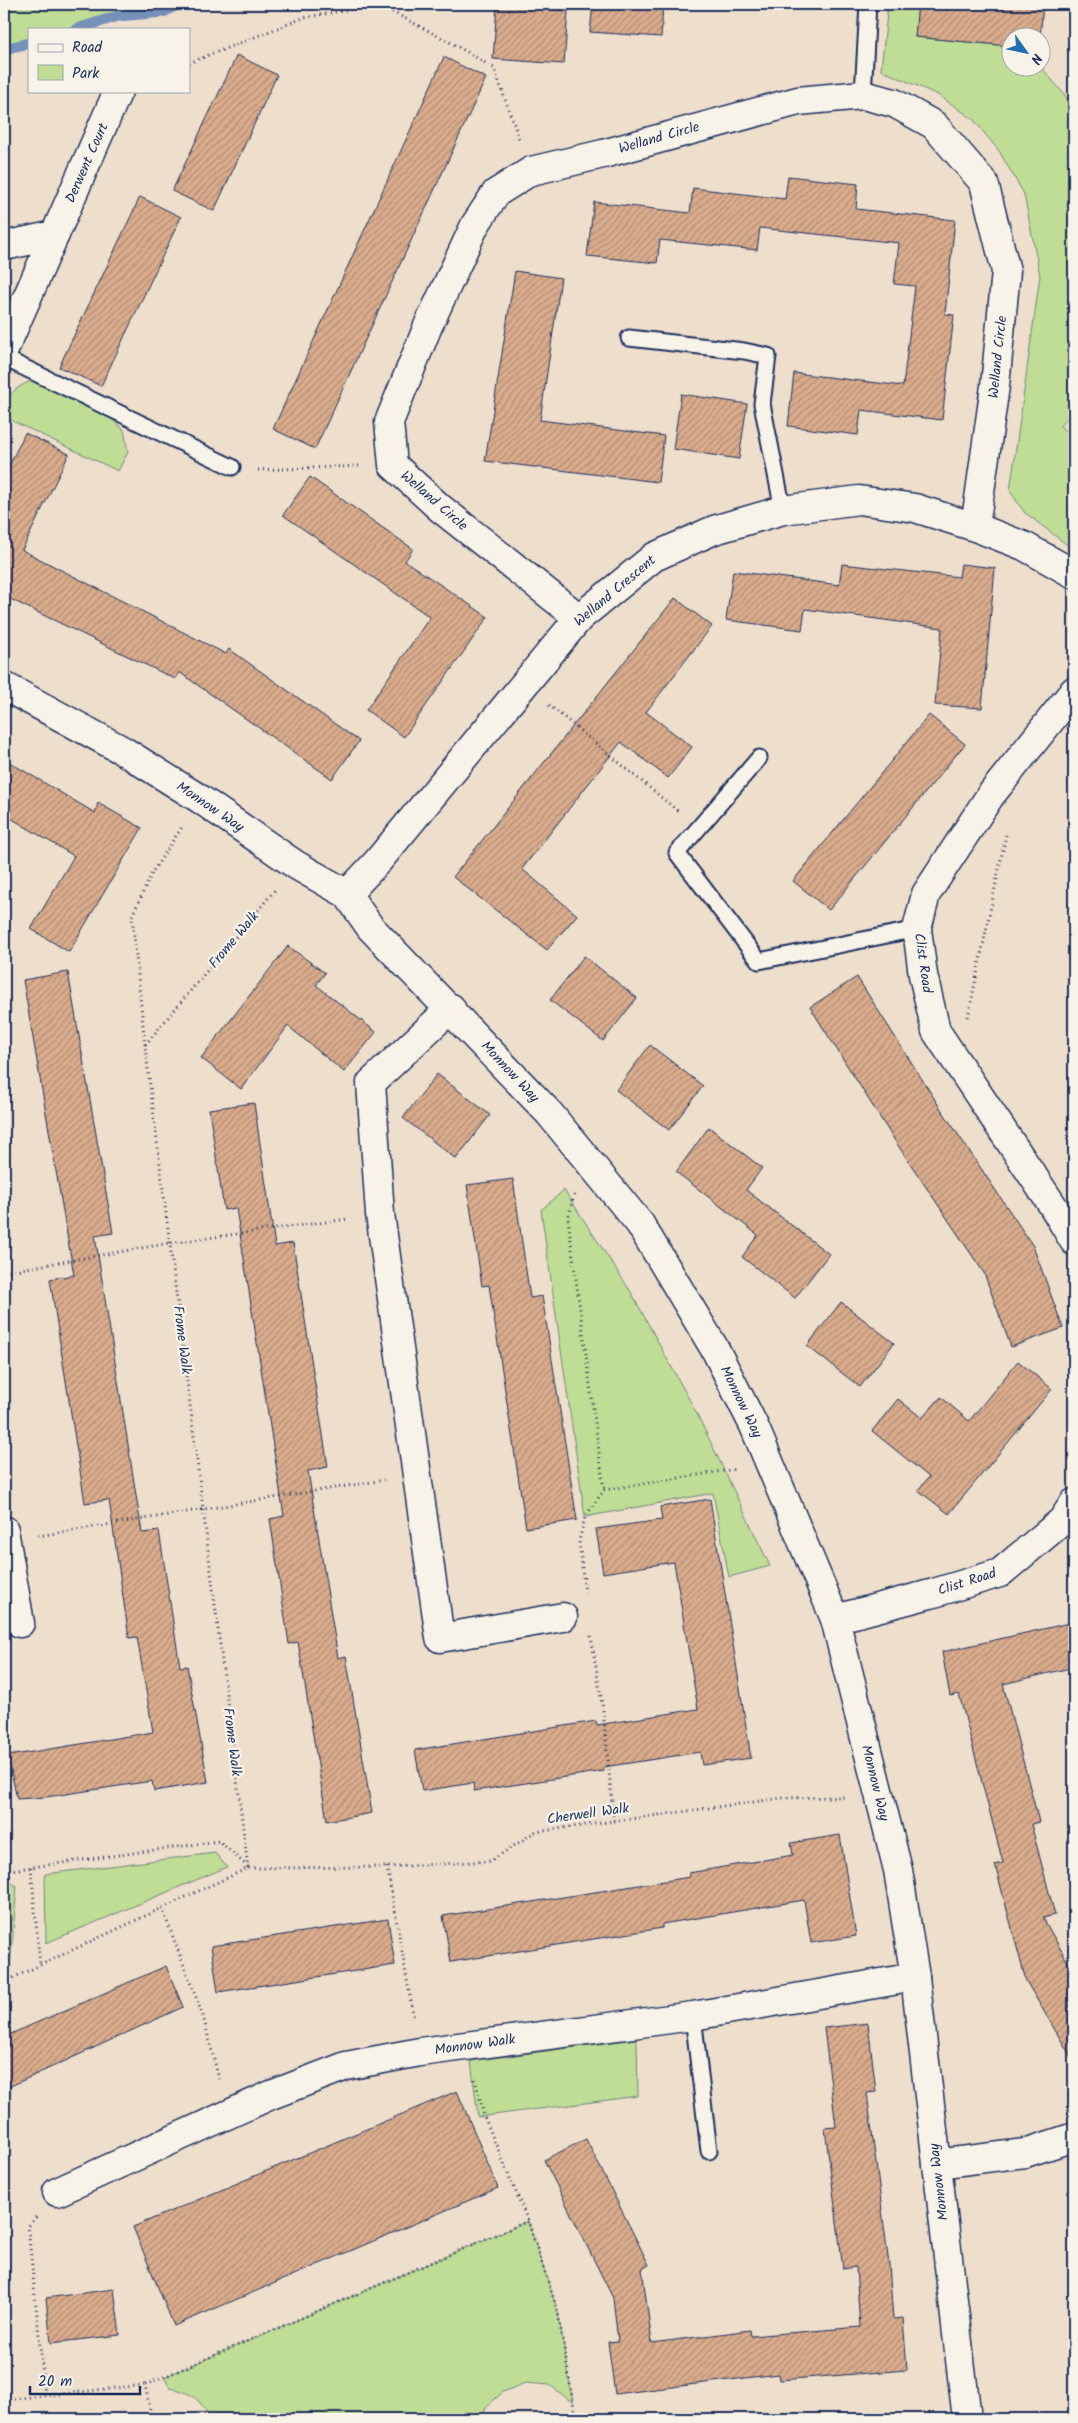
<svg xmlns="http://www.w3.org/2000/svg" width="1078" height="2423" font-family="Kalam,sans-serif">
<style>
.green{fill:#c0dd95;stroke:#6e867a}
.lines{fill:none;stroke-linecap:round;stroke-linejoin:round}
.stream{stroke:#7491ba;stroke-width:11}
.building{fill:url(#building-hatch);stroke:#1b2f5e}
.service-casing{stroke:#1b2f5e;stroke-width:19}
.minor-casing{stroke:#1b2f5e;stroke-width:31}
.tertiary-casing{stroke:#1b2f5e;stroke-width:31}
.path{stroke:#1b2f5e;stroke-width:3;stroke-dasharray:1 4;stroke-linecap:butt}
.service{stroke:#f7f3e8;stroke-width:15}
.minor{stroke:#f7f3e8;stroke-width:28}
.tertiary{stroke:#f7f3e8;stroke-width:28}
.labels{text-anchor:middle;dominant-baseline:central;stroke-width:4.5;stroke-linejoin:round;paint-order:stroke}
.street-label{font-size:14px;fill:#1b2f5e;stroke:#f7f3e8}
</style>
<defs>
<pattern id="building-hatch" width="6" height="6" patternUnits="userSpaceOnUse" patternTransform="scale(1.25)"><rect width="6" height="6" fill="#daac8c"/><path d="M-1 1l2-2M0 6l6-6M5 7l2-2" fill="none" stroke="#b08c76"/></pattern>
</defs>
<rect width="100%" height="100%" fill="#eedecc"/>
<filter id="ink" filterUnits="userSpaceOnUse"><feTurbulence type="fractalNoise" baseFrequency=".02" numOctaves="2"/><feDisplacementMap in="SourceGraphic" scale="10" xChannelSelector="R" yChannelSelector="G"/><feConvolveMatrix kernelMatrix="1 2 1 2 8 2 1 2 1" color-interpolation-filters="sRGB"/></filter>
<g filter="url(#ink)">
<g class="green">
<path d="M4 4H179L163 12 118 16 77 29H29V43L4 49Z"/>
<path d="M888 4H918L915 37 1010 46V68L1041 67 1064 94 1074 110V409L1060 426 1074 437V550L1024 512 1010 491 1040 276 1024 194 999 151 973 119 938 95 881 70Z"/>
<path d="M33 380 102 411 124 430 128 452 118 471 4 417C4 395 15 388 33 380Z"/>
<path d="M564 1190 631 1292 697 1414 770 1566 729 1577 713 1493 585 1517 541 1210Z"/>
<path d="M215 1853 227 1867 46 1943 45 1874Z"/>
<path d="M6 1880 17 1886 10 1967 4 1970V1881Z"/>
<path d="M637 2039 638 2096 478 2117 471 2061Z"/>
<path d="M528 2221 558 2312 573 2403 550 2385 525 2383 503 2392 487 2406 481 2419H209C203 2400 189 2391 170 2388L164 2377Z"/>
</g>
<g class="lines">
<g class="stream">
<path d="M77 29 118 16 163 12 179 4"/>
<path d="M4 49 29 43"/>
</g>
</g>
<g class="building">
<path d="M593 4H663L661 37 590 32Z"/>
<path d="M918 4H1043L1040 38H1010V46L915 37Z"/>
<path d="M497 5 568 11 564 64 493 59Z"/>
<path d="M237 55 277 75 214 211 172 191Z"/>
<path d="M444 57 486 78 315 449 273 429Z"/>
<path d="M788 176 858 184 856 209 955 220 945 314 954 315 942 420 861 410 858 435 788 426 794 373 903 386 915 286 894 284 899 243 760 228 757 250 660 240 657 263 587 256 594 202 690 213 693 188 785 199Z"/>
<path d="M140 197 181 217 101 386 59 367Z"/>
<path d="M515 271 561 278 540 420 664 436 658 482 485 461Z"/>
<path d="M681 394 747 404 739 459 673 449Z"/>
<path d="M25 433 69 454 22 550 226 654 229 649 359 741 332 779 179 672 175 679 4 596V476Z"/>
<path d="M310 477 413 549 405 561 488 617 404 737 366 710 430 617 283 515Z"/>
<path d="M842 564 959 577 961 564 995 568 982 708 935 705 942 628 805 609 802 630 726 620 733 571 839 585Z"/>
<path d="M675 598 712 626 646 712 692 747 668 778 621 742 522 869 577 915 547 950 453 877Z"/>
<path d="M929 715 965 744 829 910 793 881Z"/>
<path d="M4 759 95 813 98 803 142 828 69 952 31 929 74 856 4 814Z"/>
<path d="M288 946 325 973 316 985 376 1032 344 1072 288 1026 241 1089 201 1058Z"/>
<path d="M584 956 637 998 603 1041 550 1000Z"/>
<path d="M68 972 113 1233 95 1236 142 1533 159 1531 180 1667 187 1666 208 1782 154 1791 152 1781 46 1797 17 1799 8 1756 153 1732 137 1637 129 1638 109 1500 85 1503 50 1279 74 1275 23 980Z"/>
<path d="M857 977 939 1106 1033 1246 1063 1328 1011 1347 984 1273 895 1141 810 1007Z"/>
<path d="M650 1045 703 1086 669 1130 616 1090Z"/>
<path d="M437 1074 490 1115 456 1159 403 1118Z"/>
<path d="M254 1103 275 1246 293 1243 328 1467 308 1471 338 1658 346 1656 372 1813 327 1821 298 1642 289 1644 270 1519 284 1516 236 1208 224 1210 209 1109Z"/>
<path d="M709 1127 762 1168 746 1190 829 1254 795 1298 742 1257 758 1235 676 1172Z"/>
<path d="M513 1179 530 1298 542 1296 577 1520 526 1528 489 1285 482 1286 467 1185Z"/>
<path d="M841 1302 894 1343 860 1387 807 1346Z"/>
<path d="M1018 1361 1052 1389 949 1514 918 1490 929 1477 872 1431 898 1399 922 1418 941 1397 969 1421Z"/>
<path d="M710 1499 751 1758 702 1765 700 1752 604 1767V1771L474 1791 473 1783 422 1791 415 1750 596 1721 597 1725 698 1709 674 1562 603 1573 596 1529 662 1520 660 1507Z"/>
<path d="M1074 1622V1667L1003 1684 1039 1822 1031 1824 1055 1915 1043 1918 1074 1973V2062L1026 1981 995 1865 1003 1863 959 1694 950 1696 942 1652Z"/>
<path d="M840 1835 856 1936 811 1943 804 1900 662 1924V1928L451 1962 443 1916 690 1877 689 1873 793 1855 791 1843Z"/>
<path d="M388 1919 395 1965 218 1992 211 1946Z"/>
<path d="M166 1966 183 2007 4 2089V2037Z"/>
<path d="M868 2023 876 2092 867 2093 889 2265 893 2319 903 2318 907 2370 779 2380 778 2374 615 2394 608 2342 618 2341 613 2298 544 2160 586 2139 649 2265 642 2269 652 2343 750 2330 751 2336 860 2327 856 2267 843 2269 825 2128 836 2127 824 2028Z"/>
<path d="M457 2091 498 2188 174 2326 133 2227Z"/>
<path d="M114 2289 120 2335 51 2343 46 2298Z"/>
</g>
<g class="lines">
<g class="service-casing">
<g id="service">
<path d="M863 95 868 4"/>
<path d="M629 338 744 351 768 356 762 404 783 510"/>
<path d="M4 358 232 467"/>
<path d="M759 758 677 853 759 961 917 929"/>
<path d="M693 2016 709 2151"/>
</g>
</g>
<g class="minor-casing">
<g id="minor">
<path d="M4 246 55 235"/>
<path d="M4 350 118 91"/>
<path d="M579 618 440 508 393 465 389 422 428 326 475 225 496 193 531 171 603 154 798 101 863 95 894 103 934 125 984 183 1006 271 995 386 975 527"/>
<path d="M1074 691 990 796 926 894 917 929 923 975 936 1031 1053 1206 1074 1241"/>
<path d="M347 894 378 861 579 618 654 557 714 530 783 510 859 500 915 508 975 527 1024 546 1074 574"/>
<path d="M451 1008 371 1083 380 1214 440 1638 563 1617"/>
<path d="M4 1530 20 1623"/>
<path d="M835 1619 934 1593 1000 1573 1062 1521 1074 1503"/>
<path d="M937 2164 1025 2153 1074 2137"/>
<path d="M57 2192 271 2095 346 2066 420 2052 693 2016 915 1977"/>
</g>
</g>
<g class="tertiary-casing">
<path id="tertiary" d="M4 686 122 750 200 799 296 865 347 894 370 927 549 1113 640 1224 716 1351 754 1426 835 1619 898 1870 915 1977 967 2419"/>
</g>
<g class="path">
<path d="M189 63 303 18 378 4 455 45 494 68 520 141"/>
<path d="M258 470 360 466"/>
<path d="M549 705 679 812"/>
<path d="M968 1017 1006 835"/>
<path d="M145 1045 132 916 153 871 182 827"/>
<path d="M574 1195 568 1219 604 1490"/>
<path d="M4 1272 170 1243 348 1219"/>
<path d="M38 1536 384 1480"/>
<path d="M585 1593 579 1541 585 1517 604 1490 736 1469"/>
<path d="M591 1636 603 1710 614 1821"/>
<path d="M31 1867 40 1965"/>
<path d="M387 1867 414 2019"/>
<path d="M248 1868 145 1045 275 890"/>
<path d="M4 1871 219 1841 248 1867"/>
<path d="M162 1908 203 2016 220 2083"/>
<path d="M4 1982 248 1868 387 1867 491 1861 535 1832 782 1798 845 1797"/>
<path d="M475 2079 484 2116 528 2221"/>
<path d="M36 2217 28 2227 45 2395"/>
<path d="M4 2400 145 2385"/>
<path d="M152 2419 145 2385 528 2221 558 2312 576 2419"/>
</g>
<use href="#service" class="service"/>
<use href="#minor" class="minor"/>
<use href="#tertiary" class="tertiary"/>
</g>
</g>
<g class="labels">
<g class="street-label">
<text transform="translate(659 138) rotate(-16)">Welland Circle</text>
<text transform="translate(87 163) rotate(-66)">Derwent Court</text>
<text transform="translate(998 357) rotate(-84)">Welland Circle</text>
<text transform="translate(434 501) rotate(41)">Welland Circle</text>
<text transform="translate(615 591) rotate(-40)">Welland Crescent</text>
<text transform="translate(210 807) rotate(34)">Monnow Way</text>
<text transform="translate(234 940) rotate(-50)">Frome Walk</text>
<text transform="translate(923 963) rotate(82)">Clist Road</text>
<text transform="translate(510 1072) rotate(47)">Monnow Way</text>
<text transform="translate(182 1340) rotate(83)">Frome Walk</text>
<text transform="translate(741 1402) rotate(64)">Monnow Way</text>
<text transform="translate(967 1582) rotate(-18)">Clist Road</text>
<text transform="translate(232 1742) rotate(83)">Frome Walk</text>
<text transform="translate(875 1783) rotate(76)">Monnow Way</text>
<text transform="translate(588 1814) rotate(-8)">Cherwell Walk</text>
<text transform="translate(475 2045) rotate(-8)">Monnow Walk</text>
<text transform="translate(939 2182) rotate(-97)">Monnow Way</text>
</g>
</g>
<rect width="1078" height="2423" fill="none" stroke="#f7f3e8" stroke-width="20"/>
<rect x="10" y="10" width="1058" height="2403" fill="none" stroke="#1b2f5e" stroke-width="2" filter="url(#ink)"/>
<rect x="28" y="28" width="162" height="65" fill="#f7f3e8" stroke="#9fa5b1"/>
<rect x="38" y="44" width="25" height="8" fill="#f7f3e8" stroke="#9fa5b1"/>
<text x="72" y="52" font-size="15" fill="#1b2f5e">Road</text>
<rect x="38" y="65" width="25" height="15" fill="#c0dd95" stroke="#9fa5b1"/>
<text x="72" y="78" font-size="15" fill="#1b2f5e">Park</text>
<g transform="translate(1026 52) rotate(123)"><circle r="24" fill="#f7f3e8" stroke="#9fa5b1"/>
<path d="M0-4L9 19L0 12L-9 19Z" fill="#1f6fb2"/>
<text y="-8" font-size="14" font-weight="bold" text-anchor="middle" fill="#1b2f5e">N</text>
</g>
<path d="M30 2386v8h110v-8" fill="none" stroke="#1b2f5e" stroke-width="2.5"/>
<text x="38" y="2386" font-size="15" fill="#1b2f5e" stroke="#f7f3e8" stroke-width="4" paint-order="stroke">20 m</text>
</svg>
